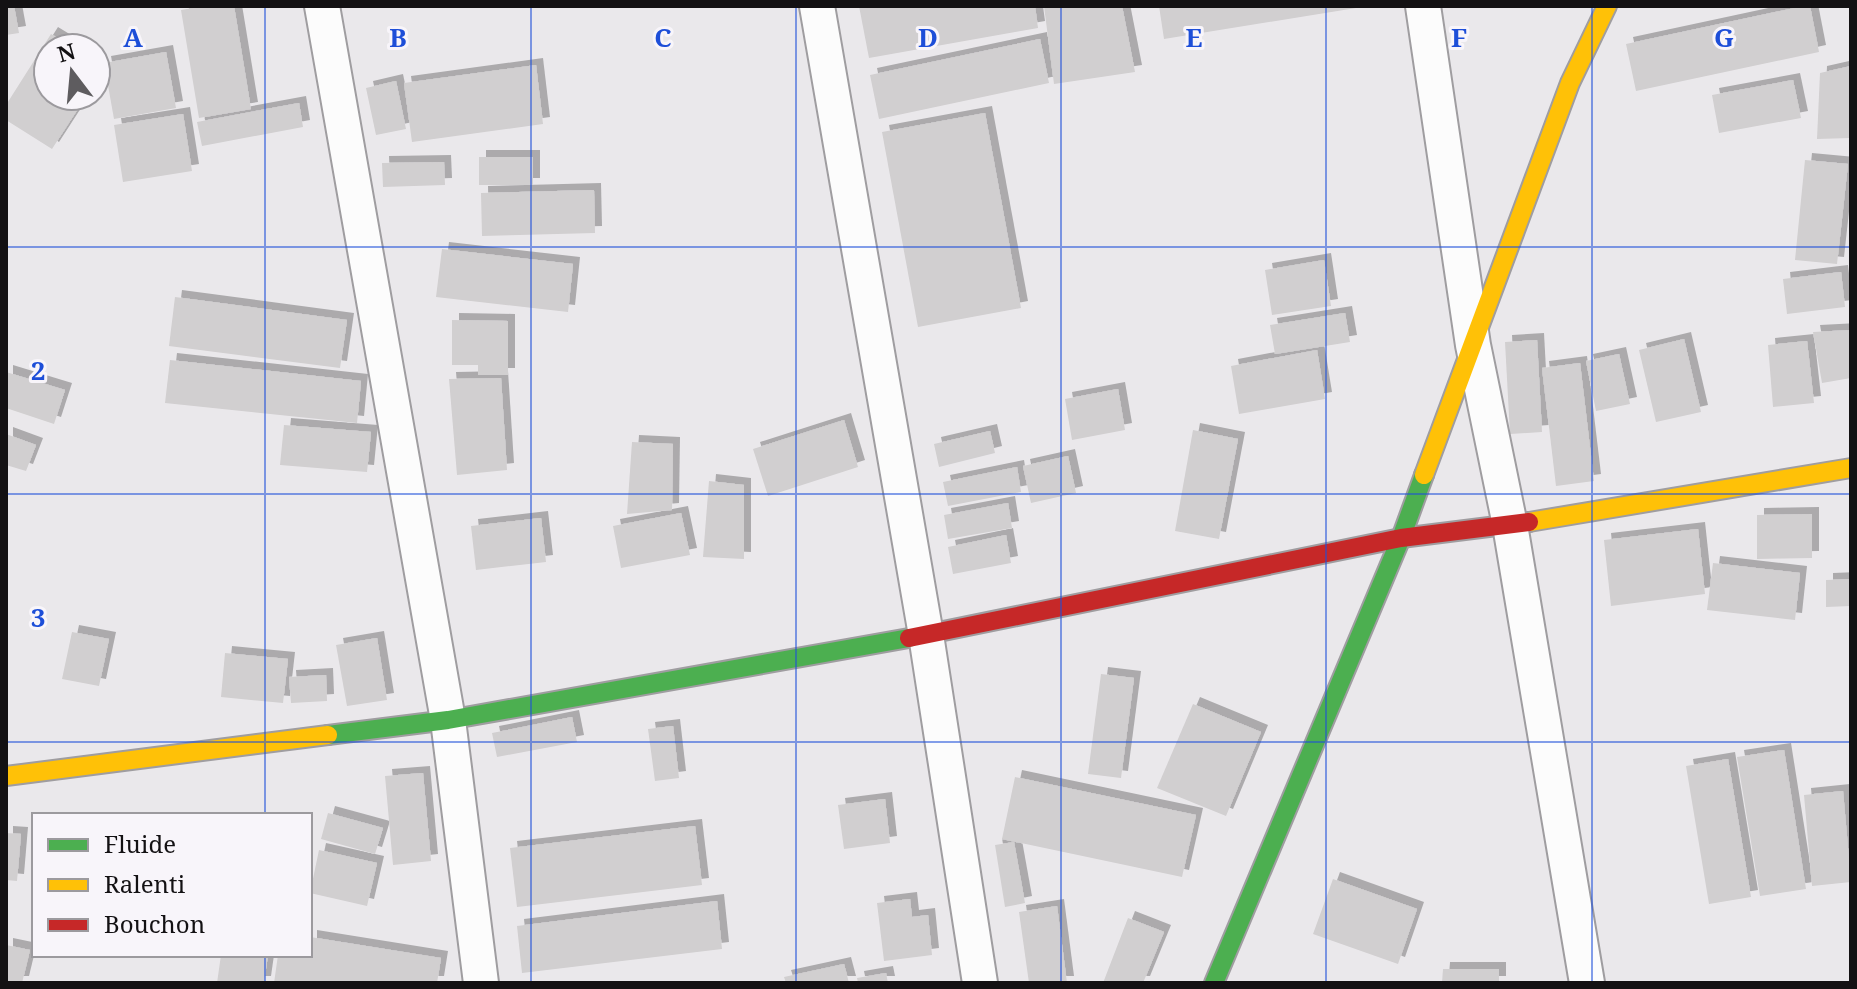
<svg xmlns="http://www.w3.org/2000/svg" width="1857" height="989" font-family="'Noto Serif',serif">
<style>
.building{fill:#d1cfd0;filter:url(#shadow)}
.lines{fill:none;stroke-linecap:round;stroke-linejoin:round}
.street-casing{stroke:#9f9da0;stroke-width:38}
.fast-casing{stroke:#9f9da0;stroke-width:22}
.slow-casing{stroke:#9f9da0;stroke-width:22}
.jam-casing{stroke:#9f9da0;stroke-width:22}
.street{stroke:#fcfcfc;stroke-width:34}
.fast{stroke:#4caf50;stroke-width:18}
.slow{stroke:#ffc107;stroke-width:18}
.jam{stroke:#c62828;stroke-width:18}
.grid{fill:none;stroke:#1d4ed8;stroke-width:2;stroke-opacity:0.55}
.grid-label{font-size:26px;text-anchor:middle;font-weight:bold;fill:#1d4ed8;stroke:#f8f5fa;stroke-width:6;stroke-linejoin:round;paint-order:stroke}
</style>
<defs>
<filter id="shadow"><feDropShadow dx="7" dy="-7" stdDeviation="0" flood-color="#0004"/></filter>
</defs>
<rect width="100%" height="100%" fill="#eae8eb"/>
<g class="building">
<path d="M6 6H14L19 33 6 35Z"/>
<path d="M205 6H234L251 109 199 118 181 10Z"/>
<path d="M859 6H1035L1038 28 869 58Z"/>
<path d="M1044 6H1122L1135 72 1054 84Z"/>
<path d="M1159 6H1356V8L1164 39Z"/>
<path d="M1804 6H1810L1819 52 1636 91 1626 44Z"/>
<path d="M51 34 74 48H48V96L85 98 52 149 6 120V105Z"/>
<path d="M1040 39 1049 83 879 119 870 75Z"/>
<path d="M166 52 176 108 114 119 104 63Z"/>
<path d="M536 65 543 124 412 142 404 83Z"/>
<path d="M1851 66V138L1817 139 1820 73Z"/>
<path d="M1793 80 1801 118 1719 133 1712 95Z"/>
<path d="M396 81 406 129 376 135 366 88Z"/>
<path d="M299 103 303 127 202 146 197 122Z"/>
<path d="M985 113 1021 308 918 327 882 132Z"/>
<path d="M183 114 192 171 123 182 114 125Z"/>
<rect x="479" y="157" width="54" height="28"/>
<path d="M1805 160 1848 164 1837 264 1795 260Z"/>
<path d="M444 162 445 185 383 187 382 163Z"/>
<path d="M594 190 595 233 482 236 481 193Z"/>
<path d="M442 249 573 264 568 312 436 297Z"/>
<path d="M1324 260 1331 306 1272 315 1265 270Z"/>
<path d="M1841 272 1845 307 1787 314 1783 279Z"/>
<path d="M175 297 347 320 340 368 169 346Z"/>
<path d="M1345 313 1350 342 1275 354 1270 325Z"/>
<path d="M452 320 508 321V375H478V365H452Z"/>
<path d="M1851 330V378L1822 383 1813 332Z"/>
<path d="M1684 339 1701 412 1656 422 1639 350Z"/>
<path d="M1537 340 1542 432 1510 434 1505 342Z"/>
<path d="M1807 341 1814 403 1773 407 1768 345Z"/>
<path d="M1317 350 1325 399 1239 414 1231 366Z"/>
<path d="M1619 354 1630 404 1596 411 1586 361Z"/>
<path d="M170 360 361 381 357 423 165 403Z"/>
<path d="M1580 363 1594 481 1556 486 1542 368Z"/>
<path d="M6 372 65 390 54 424 6 408Z"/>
<path d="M501 378 507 470 457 475 449 379Z"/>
<path d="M1118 389 1125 430 1072 440 1065 399Z"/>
<path d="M844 420 858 467 768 496 753 449Z"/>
<path d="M284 425 371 432 367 472 280 465Z"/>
<path d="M1193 430 1238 439 1219 539 1175 531Z"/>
<path d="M990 431 995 453 939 467 934 444Z"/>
<path d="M6 434 36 445 26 471 6 465Z"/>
<path d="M632 442 673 444 672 510 627 514Z"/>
<path d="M1068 456 1076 493 1031 503 1023 466Z"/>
<path d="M1017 467 1021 492 948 506 943 482Z"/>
<path d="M709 481 744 485V559L703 557Z"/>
<path d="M1008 503 1012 528 948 539 944 515Z"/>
<path d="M681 513 690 555 621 568 613 526Z"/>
<path d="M1812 514V558L1757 559V515Z"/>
<path d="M541 518 546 562 476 570 471 526Z"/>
<path d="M1698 529 1705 594 1611 606 1604 540Z"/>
<path d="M1006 535 1011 563 953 574 948 547Z"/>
<path d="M1713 563 1800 573 1795 620 1707 610Z"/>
<path d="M1851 579V606L1826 607V580Z"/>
<path d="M72 632 109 639 99 686 62 679Z"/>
<path d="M377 638 387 700 347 706 336 645Z"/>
<path d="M225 653 288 659 283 703 221 697Z"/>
<path d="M1101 674 1134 678 1121 778 1088 774Z"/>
<path d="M326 675 327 701 291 703 289 677Z"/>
<path d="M1193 704 1261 732 1226 816 1157 788Z"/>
<path d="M572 717 577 742 497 757 492 733Z"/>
<path d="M673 726 679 778 655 781 648 729Z"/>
<path d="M1784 750 1806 889 1760 896 1737 757Z"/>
<path d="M1728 759 1751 897 1709 904 1686 766Z"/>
<path d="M423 773 431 861 393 865 385 776Z"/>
<path d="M1015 777 1196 815 1182 877 1002 839Z"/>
<path d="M1843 791 1851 882 1812 886 1804 795Z"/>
<path d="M885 799 890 843 844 849 838 805Z"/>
<path d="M328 813 383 828 375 854 321 839Z"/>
<path d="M695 826 702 885 517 907 510 848Z"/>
<path d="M6 833 21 834 17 881 6 880Z"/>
<path d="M1014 842 1025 903 1005 907 995 845Z"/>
<path d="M319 850 377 863 367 906 310 893Z"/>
<path d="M1333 879 1417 909 1398 964 1313 934Z"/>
<path d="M910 899 912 917 928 915 932 955 884 961 877 903Z"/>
<path d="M717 901 722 949 522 973 517 926Z"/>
<path d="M1057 906 1067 983H1029L1019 912Z"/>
<path d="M1128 918 1164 932 1143 983H1103Z"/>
<path d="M310 937 441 958 437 983H274L278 955H310Z"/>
<path d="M6 945 30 950 22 983H6Z"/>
<path d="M221 955H268L264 983H217Z"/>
<path d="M844 964 849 983H786L784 977Z"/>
<path d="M1443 969H1499V983H1442Z"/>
<path d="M886 973 888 983H858L857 978Z"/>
</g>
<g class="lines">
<g class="street-casing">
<g id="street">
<path d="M322 6 448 720 481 983"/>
<path d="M817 6 926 635 980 983"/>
<path d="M1423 6 1473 345 1510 525 1587 983"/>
</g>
</g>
<g class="fast-casing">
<g id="fast">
<path d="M328 735 448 720 909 638"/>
<path d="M1214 983 1401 538 1424 475"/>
</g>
</g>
<g class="slow-casing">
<g id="slow">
<path d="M1424 475 1570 83 1607 6"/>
<path d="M1529 522 1851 468"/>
<path d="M6 776 328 735"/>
</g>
</g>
<g class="jam-casing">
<path id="jam" d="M909 638 1401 538 1529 522"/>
</g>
<use href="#street" class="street"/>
<use href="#fast" class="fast"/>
<use href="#slow" class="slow"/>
<use href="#jam" class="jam"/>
</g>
<path class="grid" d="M265 6V815M531 6V983M796 6V983M1061 6V983M1326 6V983M1592 6V983M6 247H1851M6 494H1851M6 742H1851M265 955V983"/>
<g class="grid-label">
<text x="133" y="47">A</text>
<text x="398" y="47">B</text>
<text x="663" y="47">C</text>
<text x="928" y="47">D</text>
<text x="1194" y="47">E</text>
<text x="1459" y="47">F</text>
<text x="1724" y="47">G</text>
<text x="38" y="380">2</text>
<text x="38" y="627">3</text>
</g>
<rect width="1857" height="989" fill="none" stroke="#131113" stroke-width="16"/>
<rect x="32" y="813" width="280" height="144" fill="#f8f5fa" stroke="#9c9a9e" stroke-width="2"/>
<rect x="48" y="839" width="40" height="12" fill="#4caf50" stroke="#9c9a9e" stroke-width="2"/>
<text x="104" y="853" font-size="24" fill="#131113">Fluide</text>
<rect x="48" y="879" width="40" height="12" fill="#ffc107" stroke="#9c9a9e" stroke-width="2"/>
<text x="104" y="893" font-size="24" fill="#131113">Ralenti</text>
<rect x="48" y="919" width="40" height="12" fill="#c62828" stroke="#9c9a9e" stroke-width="2"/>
<text x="104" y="933" font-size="24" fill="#131113">Bouchon</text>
<g transform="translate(72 72) rotate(344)"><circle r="38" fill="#f8f5fa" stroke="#9c9a9e" stroke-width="2"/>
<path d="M0-6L14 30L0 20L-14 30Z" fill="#5e5c5f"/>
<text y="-12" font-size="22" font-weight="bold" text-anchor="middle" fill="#131113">N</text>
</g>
</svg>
